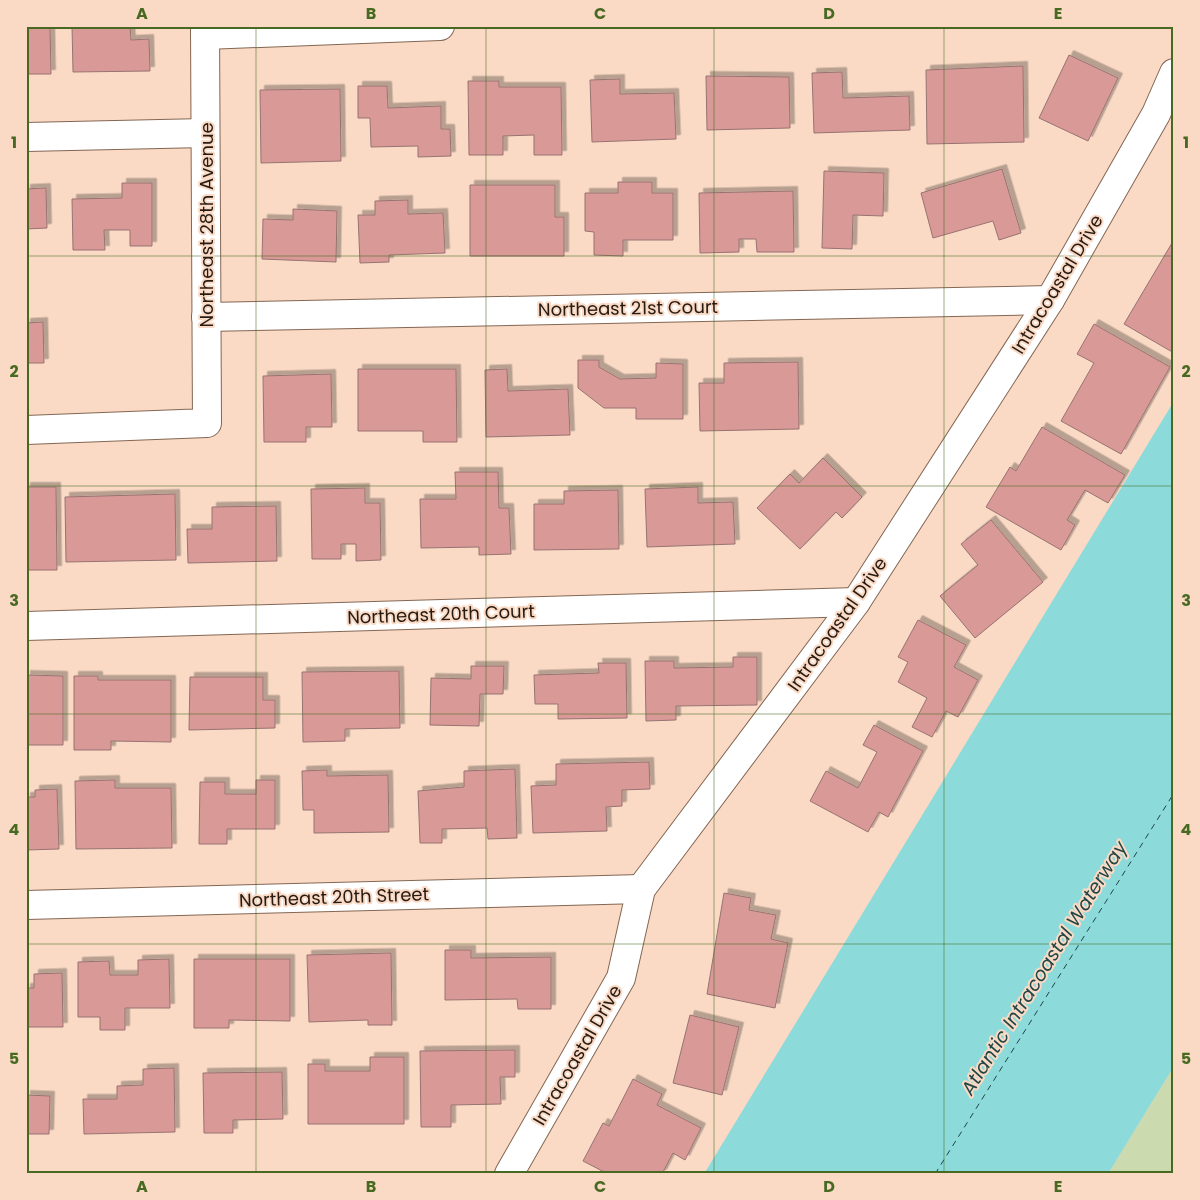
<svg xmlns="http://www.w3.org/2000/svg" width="1200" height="1200" font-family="Poppins,sans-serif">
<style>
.green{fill:#ccdbaf}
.water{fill:#8cdada}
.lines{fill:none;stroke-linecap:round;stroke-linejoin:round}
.ferry{stroke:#214646;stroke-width:1;stroke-dasharray:6 5;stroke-linecap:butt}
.building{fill:#d99997;stroke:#977371;filter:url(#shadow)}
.minor-casing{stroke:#836754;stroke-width:30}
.minor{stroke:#fff;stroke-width:28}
.grid{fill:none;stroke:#476921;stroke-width:1;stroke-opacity:0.55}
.labels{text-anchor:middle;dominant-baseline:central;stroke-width:4;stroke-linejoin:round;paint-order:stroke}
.street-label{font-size:18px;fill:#261b13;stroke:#fadac5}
.water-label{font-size:19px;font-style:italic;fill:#214646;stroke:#fadac5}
.neatline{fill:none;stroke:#476921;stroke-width:2}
.grid-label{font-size:16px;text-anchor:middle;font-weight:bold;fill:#476921}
</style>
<defs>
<filter id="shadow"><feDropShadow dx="4.5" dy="-4.5" stdDeviation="0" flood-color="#0004"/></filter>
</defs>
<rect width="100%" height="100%" fill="#fadac5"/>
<path class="green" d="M1174 1066V1174H1108Z"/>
<path class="water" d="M1174 401V1066L1108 1174H704Z"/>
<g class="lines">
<path class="ferry" d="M935 1174 1174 793"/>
</g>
<g class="building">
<path d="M72 26H130L131 40 149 39 150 71 73 72Z"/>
<path d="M26 27H50L51 74H26Z"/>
<path d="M1069 55 1118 78 1088 141 1039 118Z"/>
<path d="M1023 66 1024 142 927 144 926 70Z"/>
<path d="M842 72 843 98 909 96 910 130 814 133 812 73Z"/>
<path d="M706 76 789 77 790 128 707 130Z"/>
<path d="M620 79V94L674 93 676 139 592 142 590 80Z"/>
<path d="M468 81H499V87H561L562 155H534V135L503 136V155H469Z"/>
<path d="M358 86H387L388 108 441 106V129H450L451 156 418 157V146L371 147 370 118H358Z"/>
<path d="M340 89 341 161 261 163 260 90Z"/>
<path d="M1002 169 1021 233 999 240 993 221 933 238 921 193Z"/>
<path d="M824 171 884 173 883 216 853 215 852 249 822 248Z"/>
<path d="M618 182H652V193H673V240H623V256L594 255V232L585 231V193H618Z"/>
<path d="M122 183H152V246H130V230H104L105 250H73L72 199 122 198Z"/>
<path d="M470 185H555V217H564V256H470Z"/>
<path d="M46 188 47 228 26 229V189Z"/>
<path d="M793 191 794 252H757L756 239H739V252L700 253 699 193Z"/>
<path d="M408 200V214L443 213 445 253 389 255V262L360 263 358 215H375V201Z"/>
<path d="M293 209 337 211 336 262 262 259 263 219 293 220Z"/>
<path d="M1172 243 1174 244V353L1124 324Z"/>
<path d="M43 322 44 363H26V323Z"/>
<path d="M1094 324 1170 367 1121 454 1061 421 1094 363 1077 354Z"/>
<path d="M578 360H599V367L620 379 656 378V363L683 364V419H636V408H604L578 388Z"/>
<path d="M798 362 799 429 700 431 699 383H724V363Z"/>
<path d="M358 369H456L457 442H423V431H358Z"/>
<path d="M507 369 508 391 568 389 570 435 486 437 485 370Z"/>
<path d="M331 374 332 427H306V442H264L263 376Z"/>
<path d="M1042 427 1125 475 1108 503 1085 490 1067 520 1075 525 1061 550 986 507 1010 467 1016 471Z"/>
<path d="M823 458 862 497 842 518 836 512 800 549 757 508 790 474 799 483Z"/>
<path d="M455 472H498L499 508H509L511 554 479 555V547L421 548 420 499H456Z"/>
<path d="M26 487H56L57 570H26Z"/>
<path d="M698 487V503L733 502 735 544 647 547 645 489Z"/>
<path d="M365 488V503H380L381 560 356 561V544H341V559H312L311 489Z"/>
<path d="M618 490 619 549 534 550V504H564V491Z"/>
<path d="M175 494 176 560 66 562 65 497Z"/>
<path d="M276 506 277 561 188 563 187 529H212V507Z"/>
<path d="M991 520 1043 582 975 638 940 596 978 565 961 544Z"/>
<path d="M918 620 966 645 954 667 978 680 958 717 946 711 932 737 912 727 927 698 898 682 908 662 898 657Z"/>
<path d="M733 657H757V705L676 706V720L646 721 645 661H674V668L733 667Z"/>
<path d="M598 663H626L627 718 558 719V704H535L534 675 599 673Z"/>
<path d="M471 666H504L503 694H480L479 726 430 725 431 678 471 679Z"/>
<path d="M399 671 400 728 345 729V741L303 742 302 672Z"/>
<path d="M26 675 63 676V745H26Z"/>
<path d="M74 676H98V680H171V742L111 741V750H74Z"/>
<path d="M190 677H263V700H275V728L189 730Z"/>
<path d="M874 725 923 751 888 817 879 812 868 832 810 801 826 771 858 788 877 752 863 745Z"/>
<path d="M649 762 650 789 622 790V806L606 807 607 831 533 833 531 786 556 785V764Z"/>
<path d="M515 769 517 838 488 839 487 828 442 829V843H420L418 791 464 787V771Z"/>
<path d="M327 770V776L388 775 389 832 314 833V810H303L302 771Z"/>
<path d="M115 780V788H171L172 848 76 849 75 781Z"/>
<path d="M256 780H275V829H227V844H199L200 782H225V794H256Z"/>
<path d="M57 789 59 849 26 850V797H35V790Z"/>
<path d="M724 893 751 898 749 910 776 915 771 939 788 943 775 1008 707 994Z"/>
<path d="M445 950H471V958L551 957V1009H518L517 999 445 1000Z"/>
<path d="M391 953 392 1025H368V1020L309 1022 307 955Z"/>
<path d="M169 959 170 1008H125V1030H100V1017H78V962L109 961 110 975H138V960Z"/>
<path d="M194 959H290V1021L229 1020V1028H194Z"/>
<path d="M62 973 63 1027H26V988H34V974Z"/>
<path d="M690 1015 739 1027 722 1095 673 1083Z"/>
<path d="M515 1050V1077H500L501 1104 451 1105V1127H421L420 1051Z"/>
<path d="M370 1057H404V1124H308V1064H325V1071H370Z"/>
<path d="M174 1068 175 1132 84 1134 83 1099H117V1086L143 1085V1069Z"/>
<path d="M282 1072 283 1119 233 1120V1133H204L203 1073Z"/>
<path d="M633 1079 662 1094 657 1105 701 1128 685 1160 673 1153 662 1174H608L583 1161 603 1123 609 1126Z"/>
<path d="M26 1095 50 1096 49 1134H26Z"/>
</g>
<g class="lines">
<g class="minor-casing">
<g id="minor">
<path d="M205 35 440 26"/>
<path d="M26 137 205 133"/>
<path d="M206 317 1050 300"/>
<path d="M26 430 207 423 205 26"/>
<path d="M26 626 856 602"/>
<path d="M26 905 641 889"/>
<path d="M509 1174 621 978 641 889 856 602 1050 300 1156 114 1174 73"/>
</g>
</g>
<use href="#minor" class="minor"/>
</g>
<path class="grid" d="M256 26V1174M486 26V1174M714 26V1174M944 26V1174M26 256H1174M26 486H1174M26 714H1174M26 944H1174"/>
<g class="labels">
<g class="street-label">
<text transform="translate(206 225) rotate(-90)">Northeast 28th Avenue</text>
<text transform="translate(1057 284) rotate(-59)">Intracoastal Drive</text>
<text transform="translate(628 308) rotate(-1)">Northeast 21st Court</text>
<text transform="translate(441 614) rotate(-2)">Northeast 20th Court</text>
<text transform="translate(837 624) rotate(-55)">Intracoastal Drive</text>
<text transform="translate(334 897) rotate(-2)">Northeast 20th Street</text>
<text transform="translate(577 1055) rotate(-60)">Intracoastal Drive</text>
</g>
<g class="water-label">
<text transform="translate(1044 968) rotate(-58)">Atlantic Intracoastal Waterway</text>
</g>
</g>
<rect width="1200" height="1200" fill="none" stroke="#fadac5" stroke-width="55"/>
<rect x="28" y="28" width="1144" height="1144" class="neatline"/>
<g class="grid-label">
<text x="142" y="19">A</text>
<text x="371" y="19">B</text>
<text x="600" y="19">C</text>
<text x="829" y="19">D</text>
<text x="1058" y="19">E</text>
<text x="14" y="148">1</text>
<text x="1186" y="148">1</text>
<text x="14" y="377">2</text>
<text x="1186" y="377">2</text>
<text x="14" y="606">3</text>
<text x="1186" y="606">3</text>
<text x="14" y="835">4</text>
<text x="1186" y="835">4</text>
<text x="14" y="1064">5</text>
<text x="1186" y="1064">5</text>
<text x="142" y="1192">A</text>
<text x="371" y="1192">B</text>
<text x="600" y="1192">C</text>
<text x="829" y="1192">D</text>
<text x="1058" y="1192">E</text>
</g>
</svg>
